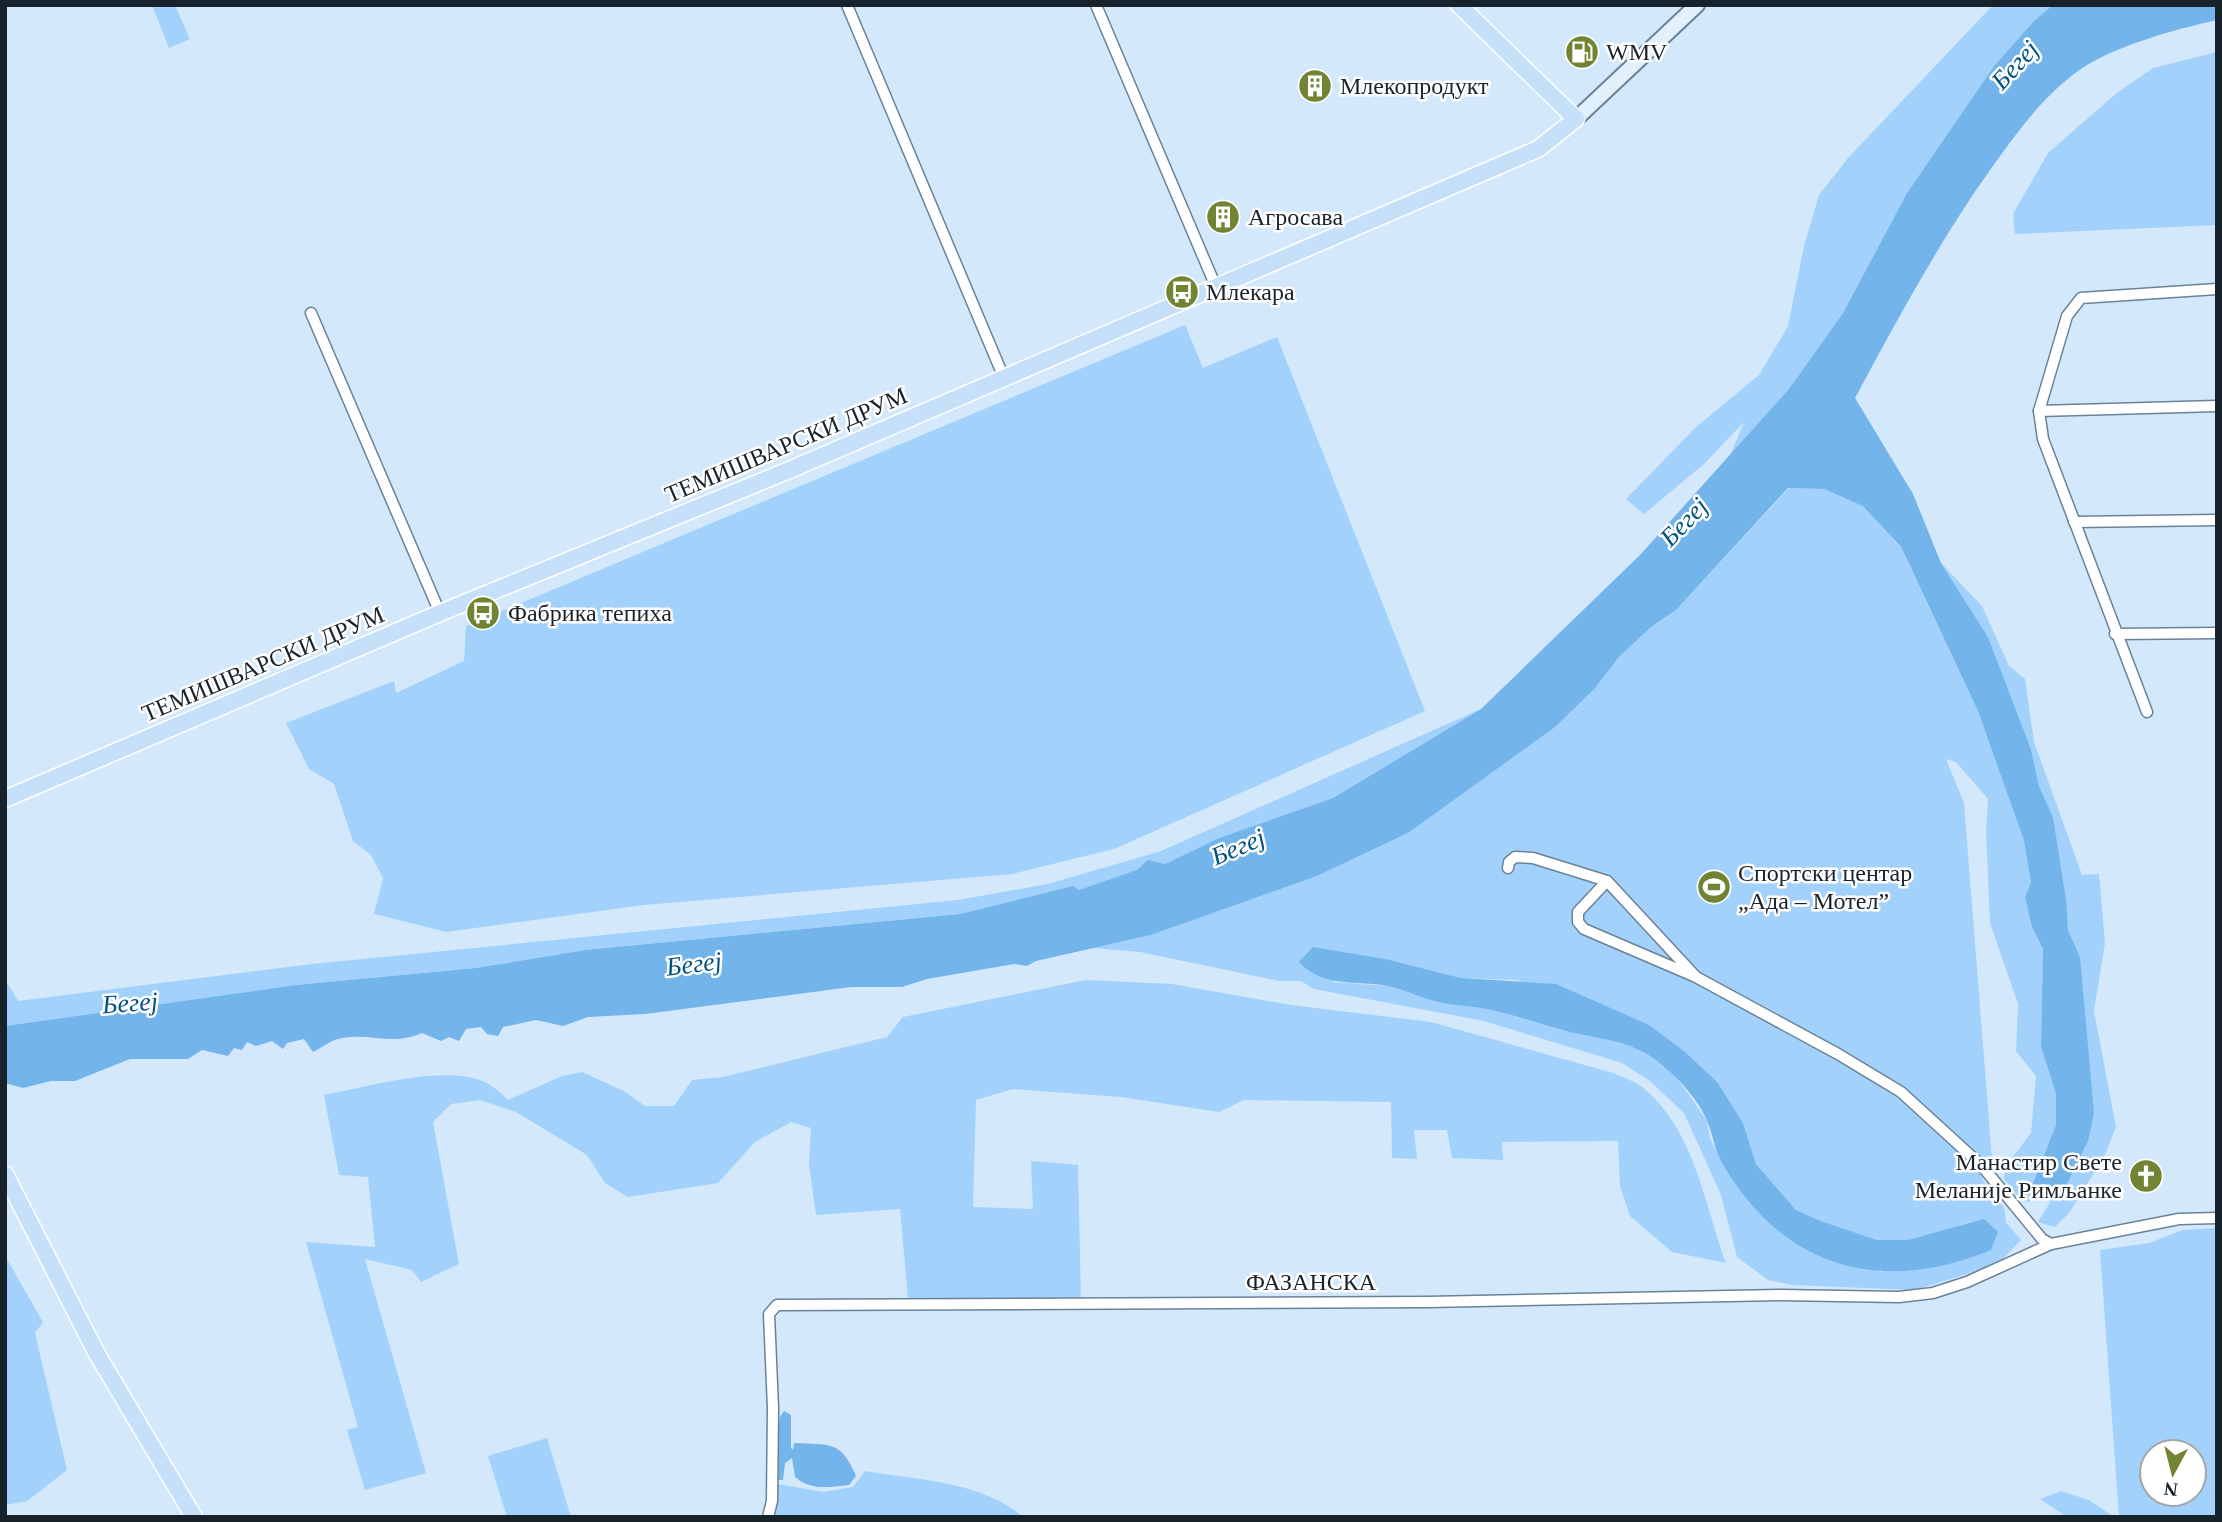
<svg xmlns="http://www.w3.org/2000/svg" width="2222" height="1522" font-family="'Times New Roman',serif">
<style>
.green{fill:#a2d2fc;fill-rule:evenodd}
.water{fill:#73b4ea}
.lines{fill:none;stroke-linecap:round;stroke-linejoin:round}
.street-casing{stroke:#6a8297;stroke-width:13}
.secondary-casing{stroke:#6a8297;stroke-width:18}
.primary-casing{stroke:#fff;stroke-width:19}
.street{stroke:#fff;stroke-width:10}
.secondary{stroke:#e2f0fb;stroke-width:14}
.primary{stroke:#c5e0f8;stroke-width:16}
.labels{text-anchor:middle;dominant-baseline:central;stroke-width:5;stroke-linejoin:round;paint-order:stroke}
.poi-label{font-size:24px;fill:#18222a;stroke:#fff;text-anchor:start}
.street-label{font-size:24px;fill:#18222a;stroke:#fff}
.water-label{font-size:26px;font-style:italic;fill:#005283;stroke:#fff}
</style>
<rect width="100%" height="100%" fill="#d3e8fb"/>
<g class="green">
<path d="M152 5H175L190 39 169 48Z"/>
<path d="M1993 5H2053L2035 20 1994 66 1907 193 1843 313 1789 389 1729 458 1744 422 1704 464 1644 514 1626 499 1696 427 1759 375 1788 326 1804 246 1819 195 1848 158Z"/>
<path d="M2217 52V225L2015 234 2013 214 2048 153 2118 92 2153 68Z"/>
<path d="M1185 325 1203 368 1277 337 1425 711 1114 849 1012 874 644 905 446 932 374 914 383 878 371 855 353 841 334 784 309 769 286 723 394 681 396 693 464 661 466 626Z"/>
<path d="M1789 488 1824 489 1864 506 1901 548 1978 711 2024 841 2031 883 2032 927 2043 949 2041 1047 2056 1094V1125L2033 1183 2038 1196 2028 1202 2019 1197 2004 1179 2006 1166 2031 1133 2036 1076 2016 1051 2018 1004 1990 923 1986 832 1988 799 1956 762 1946 759 1964 803 1992 1159 1982 1179 2004 1208 2006 1222 2021 1240 1997 1265 1914 1290 1792 1285 1768 1280 1737 1257 1721 1195 1684 1113 1650 1081 1622 1063 1484 1021 1314 989 1301 981H1279L1140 952 1093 948 1151 935 1317 876 1408 833 1595 688 1619 657 1651 627 1676 610ZM1390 960 1461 978 1518 980 1718 1083 1743 1123 1756 1164 1796 1210 1823 1223 1877 1240H1908L1948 1231 1973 1220 1881 1272 1721 1161 1710 1138 1707 1121 1687 1092 1672 1072 1640 1050 1600 1036 1564 1031 1493 1010 1438 1002 1388 986 1332 982Z"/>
<path d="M1941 563 1982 606 2009 666 2025 679 2034 742 2082 875 2099 874 2105 943 2094 1011 2116 1127 2104 1157 2069 1213 2055 1227 2038 1222 2051 1201 2065 1188 2080 957 2068 930 2053 817 2039 786 2031 749 1988 637Z"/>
<path d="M1481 709 1333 798 1219 838 1165 864 1079 890 1073 886 960 914 585 950 476 968 296 985 5 1026V979L18 1001 312 964 958 900 1048 884 1161 851Z"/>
<path d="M1086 980 1172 984 1291 1005 1431 1022 1613 1073C1622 1077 1634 1081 1642 1087 1694 1128 1705 1205 1726 1263L1672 1252 1630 1216 1620 1186 1618 1141 1502 1142 1503 1160 1452 1158 1447 1130H1414L1417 1159 1392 1158 1391 1102 1244 1100 1219 1112 1121 1097 1013 1089 976 1100 973 1207 1033 1209 1031 1161 1078 1165 1081 1300 908 1299 900 1209 816 1215 809 1164 811 1128 791 1122 755 1142 718 1183 628 1197 605 1183 587 1155 516 1112 480 1100 451 1104 433 1122 459 1264 421 1282 412 1270 365 1259 426 1473 365 1490 347 1430 358 1427 306 1242 375 1247 368 1177 339 1175 324 1095C367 1087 447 1063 487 1083 494 1087 502 1094 508 1100L562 1076 582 1072 624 1091 645 1106H674L692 1080 723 1077 887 1037 903 1017Z"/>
<path d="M2217 1228V1517H2119L2100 1250 2149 1243 2183 1230ZM2152 1452H2194V1494H2152Z"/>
<path d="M5 1256 43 1322 35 1333 67 1470 27 1501 5 1505Z"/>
<path d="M547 1438 571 1517H507L488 1456Z"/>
<path d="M865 1471C916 1480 982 1481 1023 1517H770L777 1484 823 1492 853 1487Z"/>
<path d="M2061 1491 2089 1500 2114 1517H2067L2040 1499Z"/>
</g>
<g class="water">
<path d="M2053 5H2217V20C2173 30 2109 47 2074 74 2039 101 2015 135 1990 170 1939 242 1897 320 1855 398L1913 494 1941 563 1988 637 2031 749 2039 786 2053 817 2066 900 2068 930 2080 957 2094 1113 2088 1141 2065 1188 2051 1201 2038 1197 2033 1183 2056 1125V1094L2041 1047 2043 949 2032 927 2025 897 2031 883 2024 841 1978 711 1901 547 1863 506 1824 489 1788 488 1676 610 1651 627 1619 657 1595 688 1555 727 1408 833 1317 876 1151 935 1036 961 1027 966 1014 964 927 979 902 987H851L645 1014 588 1017 563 1026 536 1020 503 1027 498 1036 487 1034 481 1027 466 1029 459 1041 449 1037 441 1041 422 1033C390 1047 369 1031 338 1039 330 1041 321 1048 313 1052L304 1039 287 1043 283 1049 272 1041 256 1046 247 1042 242 1050 234 1048 228 1056 202 1050 188 1059H130L75 1081H51L23 1088 5 1083V1026L296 985 476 968 585 950 960 914 1073 886 1079 890 1137 870 1148 860 1165 864 1219 838 1333 798 1481 709 1640 555 1789 389 1843 313 1907 193 1994 66 2035 20Z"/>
<path d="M1313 947 1390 960 1461 978 1556 984 1649 1025 1684 1051 1718 1083 1743 1123 1756 1164 1796 1210 1823 1222 1877 1240H1908L1984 1219 1998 1232 1991 1250C1879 1296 1782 1268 1721 1161 1714 1148 1713 1134 1707 1121 1698 1096 1663 1061 1639 1050 1614 1038 1588 1037 1562 1030 1538 1024 1515 1015 1491 1010 1474 1006 1456 1006 1438 1002 1421 998 1405 990 1388 986 1356 980 1323 988 1299 962Z"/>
<path d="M784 1411 791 1415V1448L793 1450 794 1443C830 1445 841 1440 856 1476L849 1485C829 1487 811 1491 795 1477L792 1458 785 1463 783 1480H779L773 1467 780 1417Z"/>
</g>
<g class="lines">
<g class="street-casing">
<g id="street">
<path d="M847 5 1004 378"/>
<path d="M1096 5 1216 287"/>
<path d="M311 313 440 613"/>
<path d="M2039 411 2217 406"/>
<path d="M2074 522 2217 520"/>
<path d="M2115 634 2217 633"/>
<path d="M2147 712 2043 439 2039 411 2067 316 2081 298 2217 289"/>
<path d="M1508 868 1509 862 1515 857 1533 858 1607 881"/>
<path d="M1696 977 1607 881 1578 912V922L1584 929 1696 977 1838 1054 1901 1092 1982 1166 2042 1239 2051 1244"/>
<path d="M768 1517 772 1501 773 1408 769 1314 777 1305 1428 1302 1780 1295 1899 1297 1933 1293 1967 1282 2051 1244 2179 1219 2217 1218"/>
</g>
</g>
<g class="secondary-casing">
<path id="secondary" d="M1576 119 1697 5"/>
</g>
<g class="primary-casing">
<g id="primary">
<path d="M5 799 440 613 787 471 1538 149 1576 119 1459 5"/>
<path d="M5 1174 97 1354 194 1517"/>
</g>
</g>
<use href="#street" class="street"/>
<use href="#secondary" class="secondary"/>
<use href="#primary" class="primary"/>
</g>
<defs>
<g id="fuel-disc" transform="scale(1.75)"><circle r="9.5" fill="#718434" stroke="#fff"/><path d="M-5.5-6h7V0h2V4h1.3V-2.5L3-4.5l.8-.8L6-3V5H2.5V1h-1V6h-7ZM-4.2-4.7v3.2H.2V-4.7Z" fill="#fff"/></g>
<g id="building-disc" transform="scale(1.75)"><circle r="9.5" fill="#718434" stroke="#fff"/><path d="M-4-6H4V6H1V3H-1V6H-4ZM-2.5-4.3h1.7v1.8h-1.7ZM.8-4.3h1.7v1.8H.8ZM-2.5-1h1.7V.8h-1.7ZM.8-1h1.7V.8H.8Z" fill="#fff"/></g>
<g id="bus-disc" transform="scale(1.75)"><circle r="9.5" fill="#718434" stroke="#fff"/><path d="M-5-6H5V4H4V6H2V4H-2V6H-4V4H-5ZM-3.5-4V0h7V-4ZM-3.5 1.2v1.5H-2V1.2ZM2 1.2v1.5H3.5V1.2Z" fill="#fff"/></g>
<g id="stadium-disc" transform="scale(1.75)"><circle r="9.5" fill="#718434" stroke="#fff"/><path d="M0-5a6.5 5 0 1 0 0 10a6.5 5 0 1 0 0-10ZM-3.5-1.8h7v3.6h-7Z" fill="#fff"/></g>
<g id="church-disc" transform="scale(1.75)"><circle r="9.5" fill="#718434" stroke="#fff"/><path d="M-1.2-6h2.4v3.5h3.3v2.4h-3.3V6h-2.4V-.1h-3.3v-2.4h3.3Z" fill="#fff"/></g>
</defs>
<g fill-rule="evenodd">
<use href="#fuel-disc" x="1582" y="52"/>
<use href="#building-disc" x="1315" y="86"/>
<use href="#building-disc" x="1223" y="217"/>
<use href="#bus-disc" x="1182" y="292"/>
<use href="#bus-disc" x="483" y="613"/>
<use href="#stadium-disc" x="1714" y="887"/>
<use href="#church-disc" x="2146" y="1176"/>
</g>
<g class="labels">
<g class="poi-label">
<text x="1606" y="52">WMV</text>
<text x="1340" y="86">Млекопродукт</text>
<text x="1248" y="217">Агросава</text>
<text x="1206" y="292">Млекара</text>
<text x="508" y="613">Фабрика тепиха</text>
<text x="1738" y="873">Спортски центар<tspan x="1738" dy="28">„Ада – Мотел”</tspan></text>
<text x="2122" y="1162" text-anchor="end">Манастир Свете<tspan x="2122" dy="28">Меланије Римљанке</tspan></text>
</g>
<g class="street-label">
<text transform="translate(786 445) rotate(-23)">ТЕМИШВАРСКИ ДРУМ</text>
<text transform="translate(263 664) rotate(-23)">ТЕМИШВАРСКИ ДРУМ</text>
<text x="1311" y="1282">ФАЗАНСКА</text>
</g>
<g class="water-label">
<text transform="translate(2015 65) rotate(-47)">Бегеј</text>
<text transform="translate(1684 522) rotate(-46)">Бегеј</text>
<text transform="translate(1238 847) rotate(-23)">Бегеј</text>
<text transform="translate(694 964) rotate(-7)">Бегеј</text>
<text transform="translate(130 1003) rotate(-4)">Бегеј</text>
</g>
</g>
<rect width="2222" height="1522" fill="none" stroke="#18222a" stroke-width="14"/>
<g transform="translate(2173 1473) rotate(187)"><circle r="33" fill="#ffffff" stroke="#a3a7aa" stroke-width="2"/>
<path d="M0-5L12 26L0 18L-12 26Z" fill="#718434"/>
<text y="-10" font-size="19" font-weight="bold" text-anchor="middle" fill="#18222a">N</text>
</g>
</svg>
